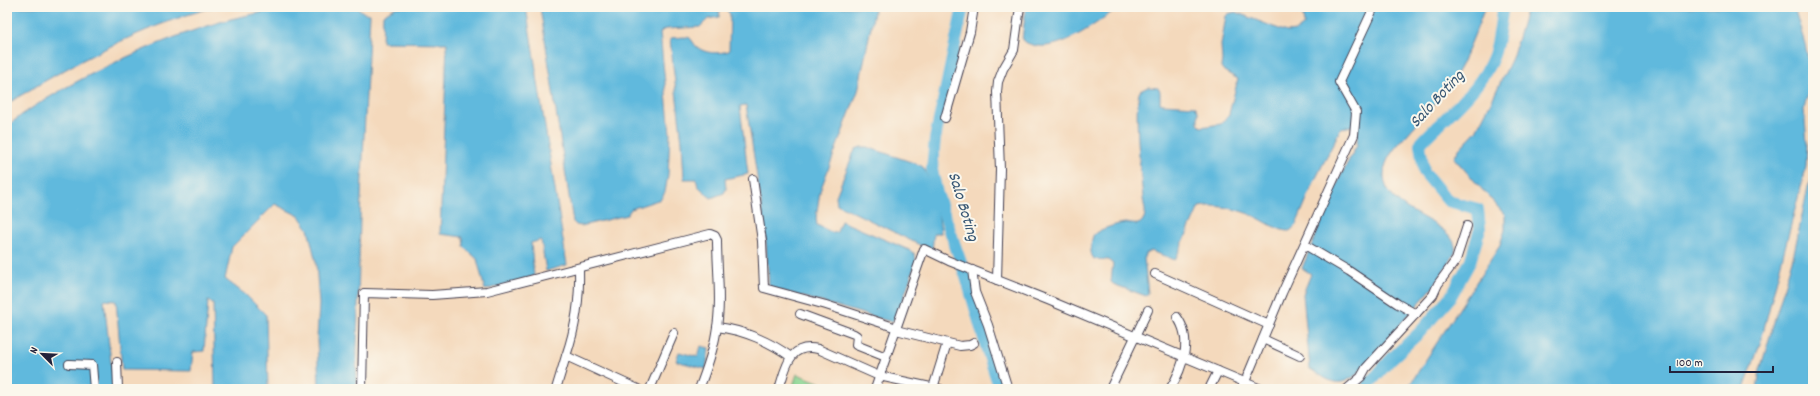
<svg xmlns="http://www.w3.org/2000/svg" width="1820" height="396" font-family="Dekko,sans-serif">
<style>
.green{fill:#89d592;stroke:#567c66}
.water{fill:#60b9dd;stroke:#416e8c}
.lines{fill:none;stroke-linecap:round;stroke-linejoin:round}
.river{stroke:#60b9dd;stroke-width:12}
.street-casing{stroke:#423d4e;stroke-width:10}
.street{stroke:#fff;stroke-width:8}
.labels{text-anchor:middle;dominant-baseline:central;stroke-width:4;stroke-linejoin:round;paint-order:stroke}
.water-label{font-size:17px;font-style:italic;fill:#385774;stroke:#fbf7ec}
</style>
<rect width="100%" height="100%" fill="#fbf7ec"/>
<filter id="ink" filterUnits="userSpaceOnUse"><feTurbulence type="fractalNoise" baseFrequency=".025" numOctaves="2"/><feDisplacementMap in="SourceGraphic" scale="8" xChannelSelector="R" yChannelSelector="G"/><feConvolveMatrix kernelMatrix="1 2 1 2 8 2 1 2 1" color-interpolation-filters="sRGB"/></filter>
<filter id="wash" filterUnits="userSpaceOnUse"><feTurbulence type="fractalNoise" baseFrequency=".012" numOctaves="4" result="noise"/><feDisplacementMap in="SourceGraphic" scale="16" xChannelSelector="R" yChannelSelector="G"/><feGaussianBlur stdDeviation="0.9" result="paint"/><feColorMatrix in="noise" values="0 0 0 0 0 0 0 0 0 0 0 0 0 0 0 0 0 1.4 0 .05"/><feComposite in="paint" operator="in"/></filter>
<g filter="url(#wash)">
<rect width="100%" height="100%" fill="#f4d9bc"/>
<path class="green" d="M797 374 837 389H792Z"/>
<g class="water">
<path d="M7 7H214C140 27 71 64 7 104Z"/>
<path d="M296 7H357L364 13 370 14 360 218 356 389H319L317 339 319 304 316 262 308 229 299 216 275 204 232 247 225 279 246 295 266 315 268 389H215L213 303 208 301 204 351 193 352 191 371 122 370 116 301 104 300 114 389H7V127C24 111 45 100 65 88 116 60 175 34 231 19 252 14 274 10 296 7Z"/>
<path d="M396 7H526L567 265 546 271 541 240 531 243 534 276 485 290 477 259 464 247 463 237 440 234 447 43 382 42 383 15Z"/>
<path d="M540 7H716L717 11H720L719 17 708 19 700 27 667 29 663 30 660 33 670 133 668 175 665 192 661 199 631 209 627 215 581 226 576 225 573 222Z"/>
<path d="M729 7H875L858 91 820 191 816 218 817 225 833 233 837 232 841 221 909 250 915 254 916 262 898 314 892 322 772 288 769 285 765 229 746 105 740 106 748 174 725 179 726 189 724 193 711 198 698 186 696 179H684L682 142 670 40 671 38C675 38 686 36 690 38 692 40 694 44 696 46 704 54 718 54 729 51L730 14 727 11Z"/>
<path d="M1026 7H1119C1096 23 1051 61 1022 40Z"/>
<path d="M1302 7H1485C1473 39 1461 73 1439 99 1428 113 1415 125 1404 138 1394 149 1384 160 1384 175 1383 215 1461 220 1455 253L1435 285 1356 375C1336 390 1328 379 1310 369L1303 294 1311 274 1302 268 1341 175 1357 145 1358 125 1341 128 1315 180 1296 225C1294 227 1292 230 1289 231 1280 232 1263 220 1254 216 1240 210 1214 203 1199 207L1175 260 1151 251 1145 254 1144 258 1148 293 1146 296 1113 284 1111 282 1113 263 1109 260 1094 259 1091 254C1091 248 1091 241 1093 236 1095 230 1120 223 1126 223 1134 224 1140 227 1144 218 1147 211 1143 204 1143 197 1141 179 1133 104 1140 91L1148 87 1158 88 1160 92V103L1163 104 1195 106 1198 111V124L1201 127 1221 124 1229 114 1238 79 1224 71 1221 67 1222 60 1221 45 1226 16 1228 14 1235 12 1287 32 1296 31 1304 25Z"/>
<path d="M1527 7H1794L1805 44 1812 78 1804 109 1807 143 1806 167 1760 344 1744 389H1407L1499 247 1505 230V215L1454 158 1459 149 1476 131 1491 102 1512 58Z"/>
<path d="M861 147H867L920 165 924 168C934 188 939 211 941 233H934L932 251 837 204 836 196 853 154 856 149Z"/>
<path d="M1813 175V389H1757L1760 370 1794 253 1808 187Z"/>
<path d="M701 346 709 348 706 369 676 361 679 352 698 357Z"/>
</g>
<g class="lines">
<g class="river">
<path d="M963 7 935 139 932 169 937 193 967 280 989 356 1000 389"/>
<path d="M1370 389 1369 384 1391 359 1420 332 1450 298 1470 262 1480 229 1478 209 1448 201 1424 172 1420 144C1446 115 1480 92 1494 55 1499 41 1500 22 1503 7"/>
</g>
</g>
</g>
<g filter="url(#ink)">
<g class="lines">
<g class="street-casing">
<g id="street">
<path d="M945 118 970 32 974 7"/>
<path d="M753 179 762 241 764 288 826 305 897 328"/>
<path d="M1305 245 1349 271 1398 304 1416 314"/>
<path d="M972 270 975 292 988 325 1008 389"/>
<path d="M1155 274 1269 325"/>
<path d="M997 280 1000 169 997 92 998 82 1003 69 1014 50 1020 7"/>
<path d="M800 314 854 334 857 336 856 345 886 357"/>
<path d="M717 327C743 330 771 342 791 357"/>
<path d="M896 330 960 346 970 345 974 343"/>
<path d="M1263 339 1300 356"/>
<path d="M566 356C576 327 580 299 579 268"/>
<path d="M117 362 118 389"/>
<path d="M69 364 92 365 94 389"/>
<path d="M933 388 947 343"/>
<path d="M362 389 364 293 432 295 487 291 710 234 715 236 717 240C717 270 722 303 716 333 713 352 706 371 699 389"/>
<path d="M556 389 566 356 638 389"/>
<path d="M650 389 674 333"/>
<path d="M779 389C786 367 789 343 818 349L879 376 940 389"/>
<path d="M875 389 924 249 949 261 1048 300 1261 389"/>
<path d="M1110 389 1148 310"/>
<path d="M1170 389C1183 368 1193 339 1177 317"/>
<path d="M1209 389 1218 371"/>
<path d="M1242 389 1282 293 1354 135 1356 112 1339 82 1374 7"/>
<path d="M1347 389 1361 377 1366 368 1433 295 1438 284 1456 260 1467 226"/>
</g>
</g>
<use href="#street" class="street"/>
</g>
</g>
<g class="labels">
<g class="water-label">
<text transform="translate(1438 100) rotate(-47)">Salo Boting</text>
<text transform="translate(962 207) rotate(73)">Salo Boting</text>
</g>
</g>
<rect width="1820" height="396" fill="none" stroke="#fbf7ec" stroke-width="24"/>
<g transform="translate(42 354) rotate(294)" stroke="#fbf7ec" stroke-width="3" paint-order="stroke">
<path d="M0-3L7 15L0 10L-7 15Z" fill="#22223b"/>
<text y="-6" font-size="11" font-weight="bold" text-anchor="middle" fill="#22223b">N</text>
</g>
<path d="M1670 366v6h103v-6" fill="none" stroke="#22223b" stroke-width="2"/>
<text x="1676" y="366" font-size="12" fill="#22223b" stroke="#fbf7ec" stroke-width="3" paint-order="stroke">100 m</text>
</svg>
